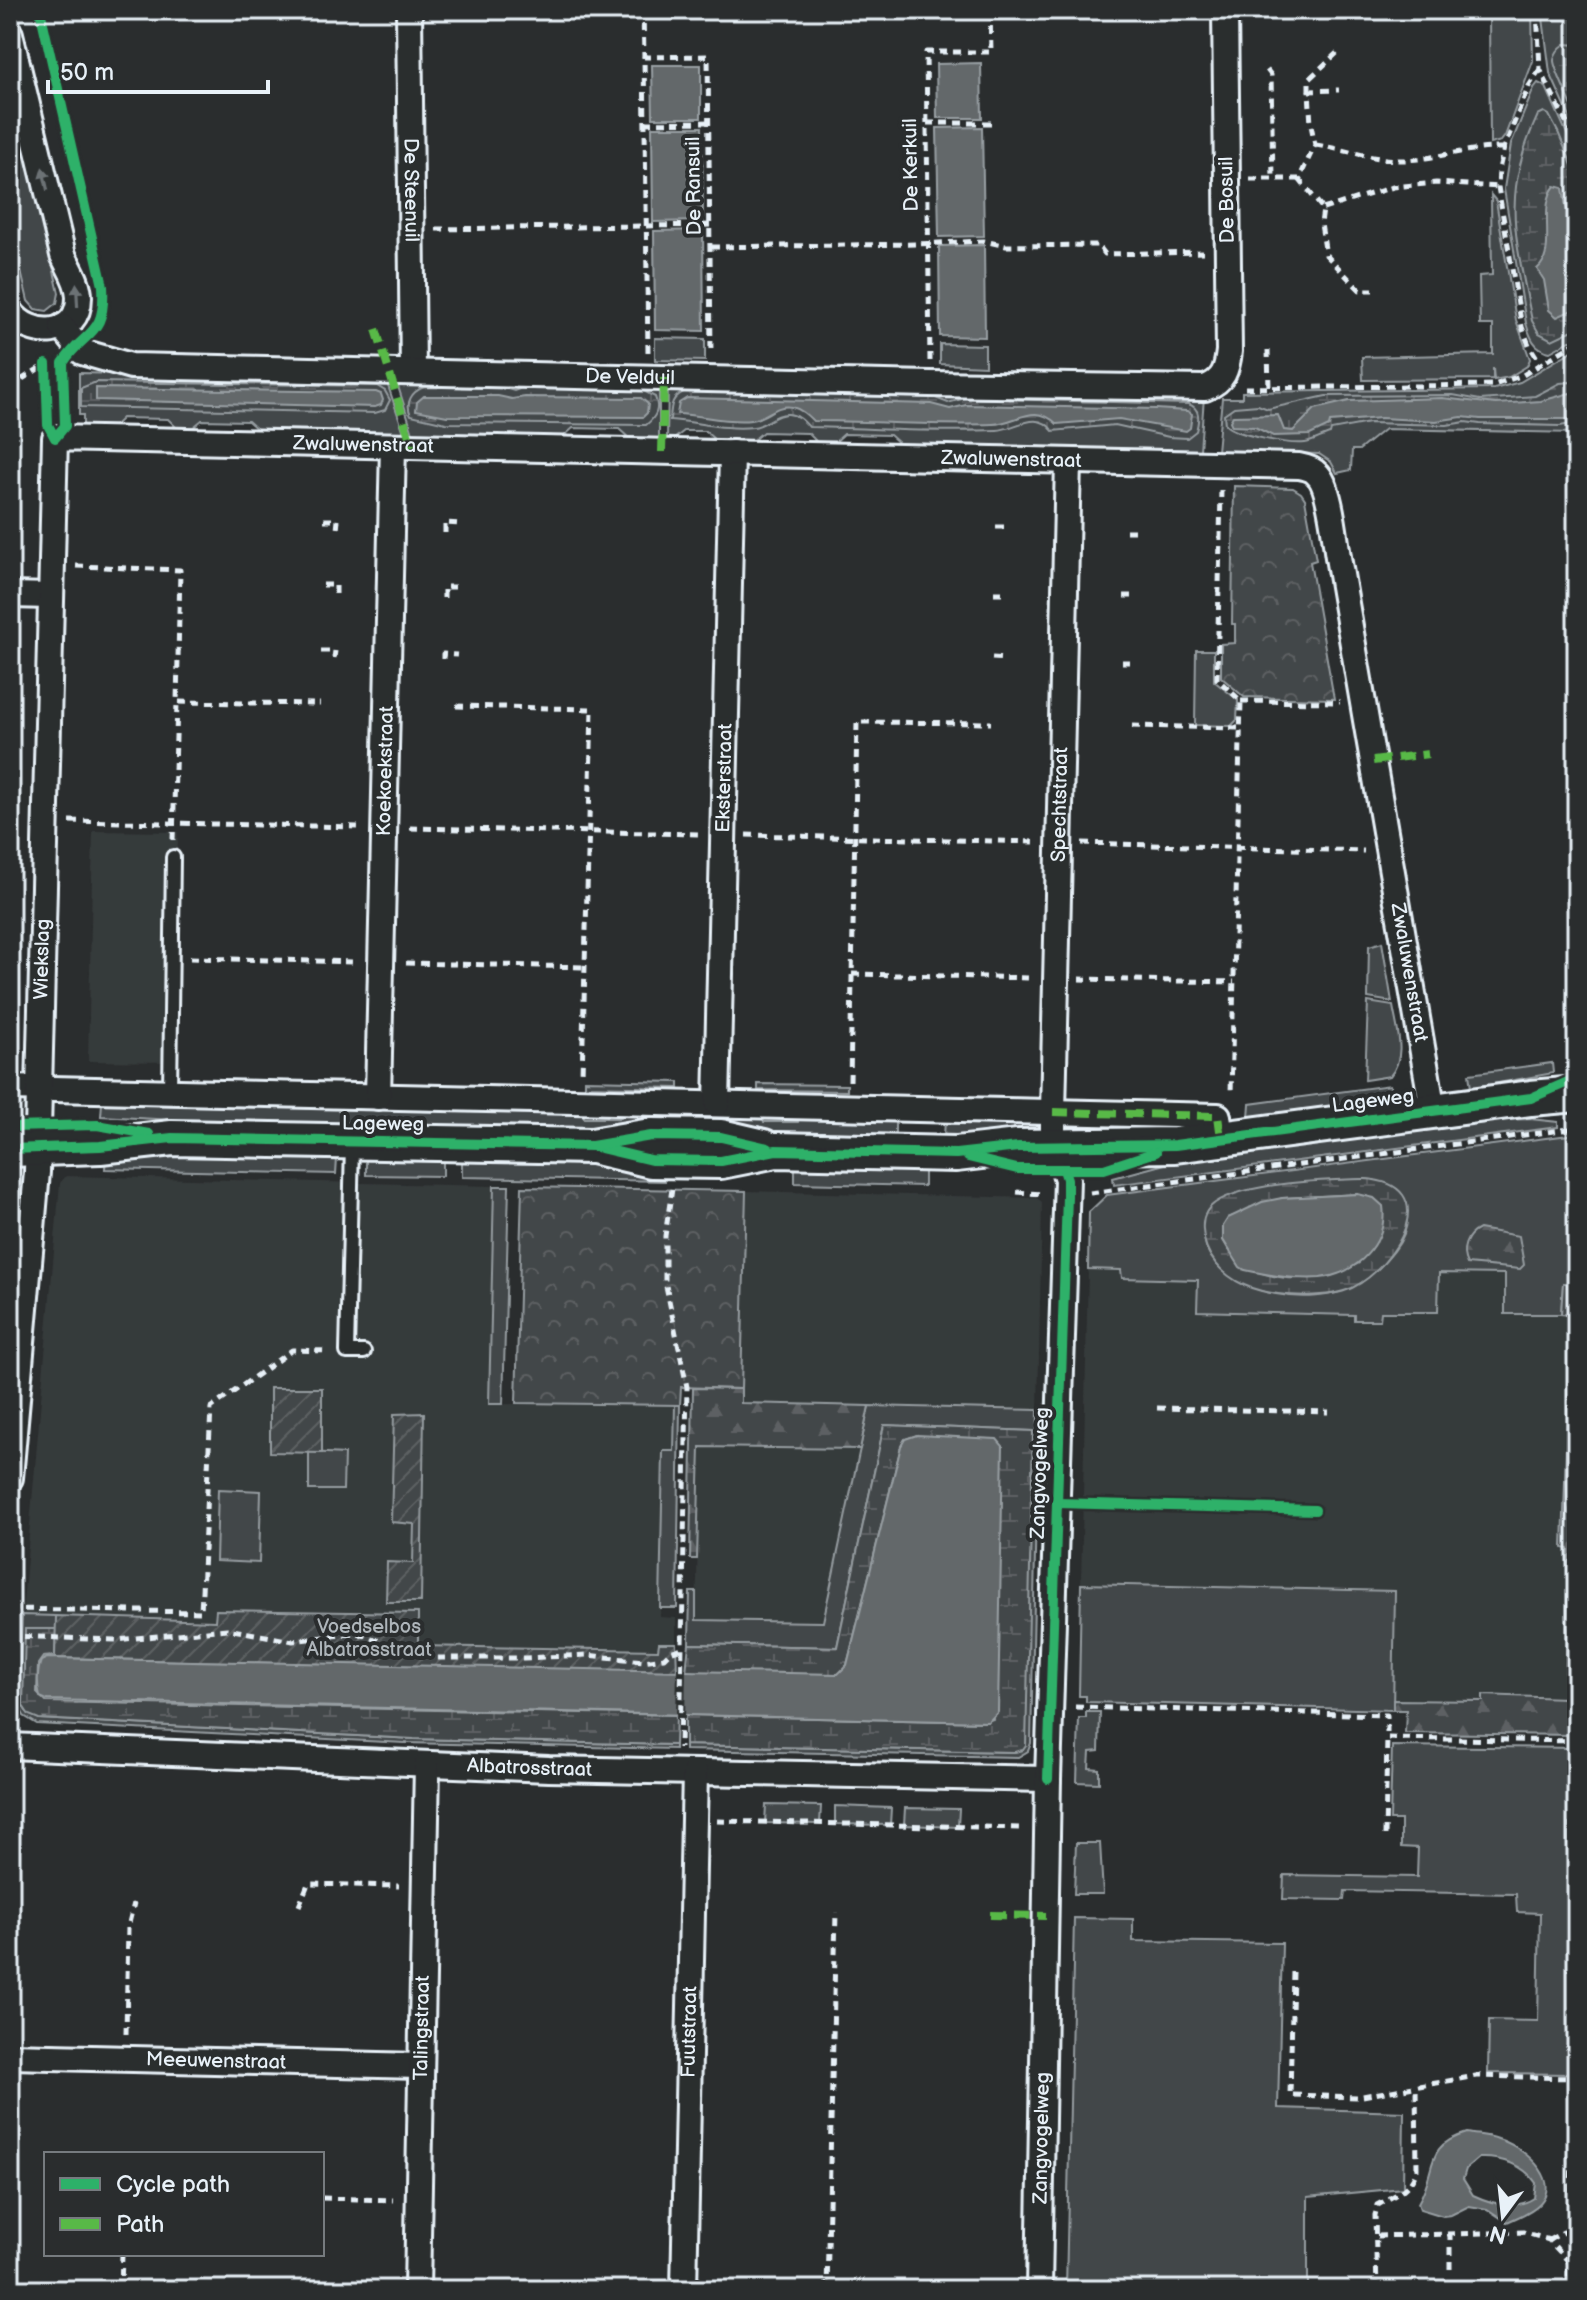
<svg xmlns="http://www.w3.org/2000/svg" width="1587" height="2300" font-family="'Balsamiq Sans',sans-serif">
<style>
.built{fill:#363a3b}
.grass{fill:#424648;stroke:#959ca0;stroke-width:2;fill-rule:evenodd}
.forest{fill:url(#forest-firs);stroke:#959ca0;stroke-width:2}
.wetland{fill:url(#wetland-marsh);stroke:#959ca0;stroke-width:2;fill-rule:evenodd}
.park{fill:url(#park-crowns);stroke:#959ca0;stroke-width:2}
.garden{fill:url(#garden-furrows);stroke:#959ca0;stroke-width:2}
.water{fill:#63686b;stroke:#989fa3;stroke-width:2;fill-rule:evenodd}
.pier{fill:#2a2d2e}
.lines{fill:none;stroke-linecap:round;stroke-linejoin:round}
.lane-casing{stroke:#e8f1f8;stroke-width:18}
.street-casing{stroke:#e8f1f8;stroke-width:30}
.secondary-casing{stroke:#e8f1f8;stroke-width:40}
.path{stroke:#e8f1f8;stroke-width:5;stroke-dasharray:8 6;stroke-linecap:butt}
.lane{stroke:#2a2d2e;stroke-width:12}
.street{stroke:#2a2d2e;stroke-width:24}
.secondary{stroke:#2a2d2e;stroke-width:34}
.quiet{stroke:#58b947;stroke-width:8;stroke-dasharray:16 8;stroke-linecap:butt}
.cycleway-casing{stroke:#2a2d2e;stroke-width:15}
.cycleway{stroke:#2db169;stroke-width:10}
.oneway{fill:#6c7275}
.labels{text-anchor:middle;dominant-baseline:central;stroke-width:8;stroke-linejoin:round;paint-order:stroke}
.street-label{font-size:20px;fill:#e8f1f8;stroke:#2a2d2e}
.park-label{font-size:20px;fill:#aeb5ba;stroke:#2a2d2e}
</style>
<defs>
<pattern id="forest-firs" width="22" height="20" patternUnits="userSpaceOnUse" patternTransform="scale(2)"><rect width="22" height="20" fill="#424648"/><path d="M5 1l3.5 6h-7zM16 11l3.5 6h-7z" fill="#5d6163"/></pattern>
<pattern id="wetland-marsh" width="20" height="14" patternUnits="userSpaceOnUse" patternTransform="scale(2)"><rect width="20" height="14" fill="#424648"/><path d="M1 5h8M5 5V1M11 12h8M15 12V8" fill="none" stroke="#5d6163"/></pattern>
<pattern id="park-crowns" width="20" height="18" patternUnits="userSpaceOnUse" patternTransform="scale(2)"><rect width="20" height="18" fill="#424648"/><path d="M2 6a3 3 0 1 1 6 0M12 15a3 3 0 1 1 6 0" fill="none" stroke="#5d6163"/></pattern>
<pattern id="garden-furrows" width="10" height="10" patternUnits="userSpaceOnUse" patternTransform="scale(2)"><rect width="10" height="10" fill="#424648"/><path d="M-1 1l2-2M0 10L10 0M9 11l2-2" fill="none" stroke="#5d6163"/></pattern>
</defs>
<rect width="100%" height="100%" fill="#2a2d2e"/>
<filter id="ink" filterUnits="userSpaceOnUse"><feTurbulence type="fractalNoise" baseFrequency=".0125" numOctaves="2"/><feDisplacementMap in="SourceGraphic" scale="16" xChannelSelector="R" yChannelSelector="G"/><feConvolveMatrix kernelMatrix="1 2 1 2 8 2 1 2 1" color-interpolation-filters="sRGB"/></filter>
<g filter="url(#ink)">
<g class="built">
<path d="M93 831 178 832 174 1062 88 1061Z"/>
<path d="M66 1176 494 1186 489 1404 675 1405 674 1451 663 1452 660 1617 676 1618V1643H660L659 1650 417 1646V1613L217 1610 216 1621 22 1615 60 1183Z"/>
<path d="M746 1191 1037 1198 1042 1202 1038 1410 741 1403Z"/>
<path d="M1088 1269 1122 1270V1278L1198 1280 1197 1311 1354 1315 1355 1320H1380L1381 1312 1439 1273 1506 1274V1314L1570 1315 1563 1548H1569L1565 1698 1484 1695 1483 1701 1393 1700 1395 1591 1081 1584Z"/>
<path d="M700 1447 860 1449 823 1623 696 1620Z"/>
</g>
<g class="grass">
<path d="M1489 10H1532L1533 61 1505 136 1501 141 1490 144Z"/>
<path d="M1542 10H1577V133L1550 73Z"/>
<path d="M1538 83 1546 87 1577 156V337L1550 352C1534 349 1530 337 1526 323L1504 189 1511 144 1534 88Z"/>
<path d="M25 144 59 293 57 303 47 311 35 309 28 301 10 224V147Z"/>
<path d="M1491 195 1496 201 1516 320 1530 359 1527 366 1509 377 1494 380 1493 368V379L1363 380 1362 357 1493 354V325H1480L1479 276 1492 275Z"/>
<path d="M655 338 705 339V361L655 360Z"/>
<path d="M940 344 985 345V366L940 364Z"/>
<path d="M1577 348V433L1385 429 1359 450H1352L1351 470 1337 473 1331 462 1319 454 1217 451 1222 398H1242V392L1494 389 1520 382Z"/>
<path d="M79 373 386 380 404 433 258 430 248 421 202 420 191 429 176 427 168 419 122 418 113 427 83 426V415H79Z"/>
<path d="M396 380 659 386V439L629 438 619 429 573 428 563 437 413 433Z"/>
<path d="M668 386 1204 397 1200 450 900 444 890 435 844 434 834 443 817 442 808 433 763 432 752 441 715 440 705 431H684L674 439H667Z"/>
<path d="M1196 650H1214V681L1238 700 1237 720 1231 726 1195 725Z"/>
<path d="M1382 942 1392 1002 1368 998 1369 946Z"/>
<path d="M1368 1002 1393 1006C1397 1030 1407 1056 1390 1076L1365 1080Z"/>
<path d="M1552 1063 1553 1073 1471 1088 1469 1074Z"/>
<path d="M585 1080 679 1082V1088L585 1086Z"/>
<path d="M758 1084 847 1085V1091L758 1090Z"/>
<path d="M1390 1085 1392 1099 1249 1117 1250 1104Z"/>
<path d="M102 1103 583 1113 584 1118H620L621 1114 690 1116 689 1128 591 1129 174 1120 101 1116Z"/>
<path d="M706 1116 763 1117 764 1122H798L799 1118 895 1120V1135L706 1129Z"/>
<path d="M1530 1119 1558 1122V1127L1114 1185 1113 1178 1165 1164 1496 1120Z"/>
<path d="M945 1121 1014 1122V1138L944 1136Z"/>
<path d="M1577 1134V1283H1563L1561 1314H1505V1274L1439 1273 1438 1312H1381L1380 1320H1354V1315L1197 1311 1198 1280 1122 1278 1121 1270 1088 1269 1089 1212 1107 1195ZM1365 1179 1374 1180 1401 1194C1412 1214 1407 1234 1394 1251 1383 1265 1368 1280 1352 1287 1312 1307 1236 1296 1211 1257 1204 1246 1202 1235 1207 1223 1211 1213 1214 1204 1224 1199L1279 1186Z"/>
<path d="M169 1154 337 1158 336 1174 105 1169 106 1155Z"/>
<path d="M366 1159 443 1160V1176L366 1175Z"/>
<path d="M462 1161 665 1167V1181L462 1177Z"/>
<path d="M795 1168 924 1171V1186L795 1183Z"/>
<path d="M494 1186H509L503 1404H489Z"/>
<path d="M675 1405H680L677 1608H660L663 1451H674Z"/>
<path d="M869 1406 1038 1410 1031 1743 1028 1751 1018 1757 685 1750V1745L1014 1752 1023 1750 1033 1431 884 1425 837 1647 689 1644 690 1592H696V1620L823 1622Z"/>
<path d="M309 1452 344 1454 343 1490H309Z"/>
<path d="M218 1489 261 1491 259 1563 216 1561Z"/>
<path d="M1081 1584 1395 1591 1393 1710 1086 1702V1696H1079Z"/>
<path d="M22 1615 56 1616V1629H26L23 1706 26 1711 39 1719 414 1739 675 1745V1749L405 1743 37 1724 24 1716 18 1705Z"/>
<path d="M1086 1712H1100L1099 1751 1090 1752 1089 1768 1099 1769V1783L1077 1782 1079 1718H1086Z"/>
<path d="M1392 1746 1577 1748 1576 1824H1569L1568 1845H1575L1570 2074 1488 2073 1489 2020 1538 2021 1540 1913 1517 1912 1516 1894 1345 1891 1344 1900 1283 1899 1284 1875 1417 1877 1418 1848 1401 1847V1820H1390Z"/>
<path d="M766 1805 821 1806 820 1824 765 1823Z"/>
<path d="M835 1806 891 1808 890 1825 835 1824Z"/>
<path d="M905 1808 959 1809 958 1827 904 1825Z"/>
<path d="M1076 1843H1100L1103 1894H1074Z"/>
<path d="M1074 1918 1133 1919V1941L1282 1943 1278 2108 1404 2112 1403 2188 1308 2197V2290H1066Z"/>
</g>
<g class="forest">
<path d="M1479 1229 1519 1236 1524 1265 1520 1269 1467 1264C1460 1250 1466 1235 1479 1229Z"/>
<path d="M1563 1283H1577L1574 1735 1405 1733 1406 1710H1393V1700L1483 1701V1695L1565 1698 1569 1549 1563 1548 1570 1315 1561 1314Z"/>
<path d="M693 1388 741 1389V1403L869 1406 860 1449 700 1447 697 1559H690Z"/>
</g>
<g class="wetland">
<path d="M1565 44 1577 45V118C1573 106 1553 68 1554 60 1555 52 1559 48 1565 44Z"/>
<path d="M1544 112 1549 115 1558 132 1577 177V328L1552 340 1539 333 1532 321C1516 238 1500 196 1538 115Z"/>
<path d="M96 382 377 386 385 391 390 400 385 410 375 413 81 407V388Z"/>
<path d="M1571 382 1577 385V423L1560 426 1480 424 1465 422 1447 425 1369 423 1331 430 1330 434C1322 436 1313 442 1305 443 1290 445 1234 435 1225 424L1224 414 1234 407 1258 405 1268 409 1326 396 1453 395 1480 400 1535 396 1560 383Z"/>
<path d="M424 387H501L514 391 522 388 642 390 655 397C660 409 656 417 646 425L446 423 411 415C405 403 411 392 424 387Z"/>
<path d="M686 391 933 397 948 403 965 398 1188 404C1201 408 1199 420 1196 431L1187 438 1169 437 1115 425 1053 431C1037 409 1016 429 997 430 934 433 872 428 809 427 803 420 798 415 788 414 775 413 766 426 753 427 725 430 698 422 670 420 671 405 671 397 686 391Z"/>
<path d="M1365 1179C1445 1184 1397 1266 1352 1288 1326 1300 1270 1297 1244 1285 1222 1275 1204 1255 1203 1230 1202 1219 1206 1209 1215 1203 1246 1182 1327 1180 1365 1179ZM1358 1194 1359 1263C1318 1285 1246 1288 1223 1240L1228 1218 1282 1198Z"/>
<path d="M884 1425 1033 1431 1026 1746 1023 1750 1014 1752 685 1745V1715L985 1722 993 1719 917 1435 905 1439 901 1446 847 1665 841 1673 831 1676 686 1672 689 1644 837 1647Z"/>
<path d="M25 1629H56L55 1656 43 1657 38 1664 37 1693 46 1702 676 1715 675 1745 414 1739 39 1719 29 1715 23 1706Z"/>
</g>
<g class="park">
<path d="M1234 486 1293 488 1301 493 1305 499 1316 560 1310 562 1334 699 1244 697 1221 677V644L1235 643V624H1232Z"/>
<path d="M522 1187 746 1191 741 1389 681 1387 680 1405 516 1403Z"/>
</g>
<g class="garden">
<path d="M270 1388H322V1453L270 1452Z"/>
<path d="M424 1413 421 1602H386L387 1562 413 1563 414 1524 391 1522 394 1414Z"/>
<path d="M216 1610 418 1613V1646L658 1650 659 1643H676L677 1672 55 1658 56 1616 215 1621Z"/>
</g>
<g class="water">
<path d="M981 63 982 118H937L936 64Z"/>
<path d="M652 65H701V118H653Z"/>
<path d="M652 127H702L703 221 653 222Z"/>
<path d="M982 127 984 236 939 237 937 128Z"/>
<path d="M1555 186 1563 188 1566 207 1577 227V243L1574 251 1577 265V308L1557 317 1549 310 1544 280 1537 269C1558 253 1537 206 1555 186Z"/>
<path d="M703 230 704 331 655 330 654 231Z"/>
<path d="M984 245 985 337 940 336 939 246Z"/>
<path d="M96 388 376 392 381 394 383 400 381 405 375 407 96 400Z"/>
<path d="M1570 393 1577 396V419H1480L1462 417 1436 421 1381 418 1330 422 1329 426 1310 435 1273 436 1255 427 1232 426 1230 421 1233 416 1278 415 1284 430 1293 431 1315 409 1349 401 1442 398 1496 404 1541 401Z"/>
<path d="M424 396H498L512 399 525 397 641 398 648 404 647 413 643 417 447 416 416 410 417 402Z"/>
<path d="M687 398 931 404 950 409 966 405 1156 409 1187 411 1192 414 1190 428 1186 431 1119 419 1057 424C1034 402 1017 423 993 424 933 426 873 421 813 421 807 415 801 409 792 407 775 404 767 418 751 420 726 423 702 415 677 414L679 403Z"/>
<path d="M1358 1194 1374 1198 1383 1206C1388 1243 1357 1274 1320 1278 1296 1280 1268 1275 1245 1270L1240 1267 1223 1240V1226L1228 1218 1262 1202 1282 1198Z"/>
<path d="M917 1435 997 1439 1003 1446 998 1712 988 1722 47 1700 40 1697C37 1687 37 1671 41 1661L47 1658 838 1674 847 1665 901 1446 905 1439Z"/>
<path d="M1467 2133C1477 2135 1488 2135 1498 2139 1520 2145 1563 2178 1540 2203 1532 2212 1518 2217 1507 2222L1487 2209 1469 2206 1451 2215 1443 2216 1420 2209 1418 2203C1438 2170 1422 2146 1467 2133ZM1479 2158C1501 2157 1524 2165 1536 2183L1534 2198C1516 2210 1492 2204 1473 2195L1463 2179 1466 2169Z"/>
</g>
<path class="pier" d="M677 1668H686L685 1719H676Z"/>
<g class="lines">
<g class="lane-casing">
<g id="lane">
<path d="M170 1092 173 857"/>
<path d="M352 1145 347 1352H364"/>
</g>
</g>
<g class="street-casing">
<g id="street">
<path id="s1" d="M409 10 413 372"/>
<path d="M10 34 63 255C69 268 79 282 79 297 79 338 30 340 10 311"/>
<path id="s2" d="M62 327 82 352 131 366 930 384 1205 388C1224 381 1227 369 1229 351L1225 10"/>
<path d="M10 595 51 596"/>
<path d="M10 1088 1218 1116 1221 1138"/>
<path id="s3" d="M378 1097 393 446"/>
<path id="s4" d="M717 1104 732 453"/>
<path id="s5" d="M10 1478 37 1172 55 438 1299 466C1305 467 1313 469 1317 474 1330 485 1335 539 1338 557L1433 1111"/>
<path id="s6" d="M10 1746 549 1769 1048 1779"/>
<path id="s7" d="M10 2056 420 2066"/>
<path id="s8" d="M417 2290 427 1765"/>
<path id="s9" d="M684 2290 695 1772"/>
<path id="s10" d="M1039 2290 1048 1779 1067 1179 1053 1138V1112L1068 461"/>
</g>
</g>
<g class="secondary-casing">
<g id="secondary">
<path d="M592 1146 651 1160 721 1161 776 1150 956 1154 1018 1147 1175 1145 1531 1098 1577 1094"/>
<path d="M10 1149 100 1146 172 1138 592 1146 651 1136 721 1137 764 1147"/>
</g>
</g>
<g class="path">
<path d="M643 10 644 57"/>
<path d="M1537 10 1540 69 1577 144"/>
<path d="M1540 69 1529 86 1504 148 1499 169 1498 187 1522 327 1529 345 1541 364"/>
<path d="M1267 70 1271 75 1273 179"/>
<path d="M1309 91V79L1338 52"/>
<path d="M645 123 709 122"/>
<path d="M927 123H991"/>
<path d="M1315 145C1345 149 1372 160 1403 160 1437 159 1469 147 1504 148"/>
<path d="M1250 179H1299L1315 145 1311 125 1309 91 1339 90"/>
<path d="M1299 179 1323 209 1321 224 1326 255 1360 290H1373"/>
<path d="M1323 209 1393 187 1436 183 1498 187"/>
<path d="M436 229 711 225"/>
<path d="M711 247 916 244 984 241 1006 246 1098 245 1105 254 1203 252"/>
<path d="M1268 350 1269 388"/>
<path d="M648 352 644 57 708 56 711 355"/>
<path d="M930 361 926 52H991L990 10"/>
<path d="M10 387 46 364"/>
<path d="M1245 388 1494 385 1523 375 1577 342"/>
<path d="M1221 490 1217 679 1241 701 1231 1093"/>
<path d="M324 520H338L337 530"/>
<path d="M996 527H1008"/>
<path d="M1126 531H1138"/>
<path d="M445 533V523L460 524"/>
<path d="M76 566 180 570 177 702"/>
<path d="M323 585H336V594"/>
<path d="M994 593H1006"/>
<path d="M1124 596H1136"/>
<path d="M444 598V587H458"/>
<path d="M321 651H335L334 658"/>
<path d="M992 658 1005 659"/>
<path d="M443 659V654L457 655"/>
<path d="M1122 662H1134"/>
<path d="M1241 701 1340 702"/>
<path d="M456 706 592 709 582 1075"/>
<path d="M1132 726 1240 728"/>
<path d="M10 791 22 792"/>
<path d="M70 821 360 827"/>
<path d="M410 828 700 834"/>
<path d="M746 835 1036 842"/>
<path d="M173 840 177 702 320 704"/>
<path d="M1082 843 1364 851"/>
<path d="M190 958 356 962"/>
<path d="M406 963 585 967"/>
<path d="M852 974 1033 978"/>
<path d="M1079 979 1234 982"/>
<path d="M850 1081 857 722 991 723"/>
<path d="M672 1189 665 1236V1281L687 1387 680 1748"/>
<path d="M1017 1192 1041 1194"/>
<path d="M1090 1193 1577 1128"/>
<path d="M1157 1408 1329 1412"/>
<path d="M10 1609 201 1612 211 1408 292 1350 328 1351"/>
<path d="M10 1636 116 1640 227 1629 293 1641 356 1633 434 1658H524L587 1655 643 1661 664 1658 670 1652 682 1648"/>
<path d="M1075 1707 1387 1715V1738"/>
<path d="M717 1821 1023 1828"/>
<path d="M1385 1835 1387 1738 1577 1741"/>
<path d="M299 1906 308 1884 399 1886"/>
<path d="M1293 1972 1290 2095 1357 2097 1476 2076 1574 2078"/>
<path d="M126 2034 128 1927 134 1903"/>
<path d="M322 2198 393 2200"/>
<path d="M1377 2236 1523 2232 1549 2240 1569 2262"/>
<path d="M1549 2240 1569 2229"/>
<path d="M1450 2269V2234"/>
<path d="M121 2290 122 2254"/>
<path d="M827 2290 836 1912"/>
<path d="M1377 2290 1375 2215 1378 2205C1396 2194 1410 2190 1417 2169L1416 2087"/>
<path d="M1568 2290 1577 1965"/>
</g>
<use href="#lane" class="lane"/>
<use href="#street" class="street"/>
<use href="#secondary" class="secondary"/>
<g class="quiet">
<path d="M376 329 412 446"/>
<path d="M662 452 664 378"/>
<path d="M1373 761 1428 754"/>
<path d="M1053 1112 1218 1116 1221 1138"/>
<path d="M990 1915 1046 1916"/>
</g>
<g class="cycleway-casing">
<g id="cycleway">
<path d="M40 10 103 286C106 338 85 329 63 363L65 426 55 438 48 425 46 364"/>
<path d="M10 1127 97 1125 149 1134"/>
<path d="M592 1146 651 1160 721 1161 776 1150 956 1154 1018 1147 1175 1145 1531 1098 1577 1078"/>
<path d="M10 1149 100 1146 172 1138 592 1146 651 1136 721 1137 768 1148"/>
<path d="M968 1157 1017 1169H1104L1156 1152"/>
<path d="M1057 1503 1315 1510"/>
<path d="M1048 1779 1067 1196V1179L1064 1170"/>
</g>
</g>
<use href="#cycleway" class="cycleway"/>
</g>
<defs><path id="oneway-solid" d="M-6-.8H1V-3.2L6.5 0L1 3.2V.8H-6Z" transform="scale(2)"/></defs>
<g class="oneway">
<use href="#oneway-solid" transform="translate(45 179) rotate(-103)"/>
<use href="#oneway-solid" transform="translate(77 295) rotate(-93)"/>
</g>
</g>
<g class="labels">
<g class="street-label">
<text transform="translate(911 165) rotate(-91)">De Kerkuil</text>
<text transform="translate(694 186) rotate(-91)">De Ransuil</text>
<text stroke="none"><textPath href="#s1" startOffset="180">De Steenuil</textPath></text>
<text transform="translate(1227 200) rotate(-91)">De Bosuil</text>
<text stroke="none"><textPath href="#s2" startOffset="582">De Velduil</textPath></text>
<text stroke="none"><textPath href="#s5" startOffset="1350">Zwaluwenstraat</textPath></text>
<text stroke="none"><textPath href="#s5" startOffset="1998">Zwaluwenstraat</textPath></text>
<text stroke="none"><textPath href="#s3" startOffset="326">Koekoekstraat</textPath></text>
<text stroke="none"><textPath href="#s4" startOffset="326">Eksterstraat</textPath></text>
<text stroke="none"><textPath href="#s10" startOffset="1488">Spechtstraat</textPath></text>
<text stroke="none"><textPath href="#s5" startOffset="520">Wiekslag</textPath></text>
<text stroke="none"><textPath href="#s5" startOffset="2814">Zwaluwenstraat</textPath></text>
<text transform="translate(1373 1101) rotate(-7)">Lageweg</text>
<text transform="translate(383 1124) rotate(1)">Lageweg</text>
<text transform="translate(1040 1473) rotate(-88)">Zangvogelweg</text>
<text stroke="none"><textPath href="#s6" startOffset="520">Albatrosstraat</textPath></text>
<text stroke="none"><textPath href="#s8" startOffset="262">Talingstraat</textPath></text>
<text stroke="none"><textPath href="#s9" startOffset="258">Fuutstraat</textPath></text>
<text stroke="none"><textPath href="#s7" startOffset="206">Meeuwenstraat</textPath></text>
<text stroke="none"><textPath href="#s10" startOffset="152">Zangvogelweg</textPath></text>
</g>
<g class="park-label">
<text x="369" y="1627">Voedselbos<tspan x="369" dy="23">Albatrosstraat</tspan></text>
</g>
</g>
<rect width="1587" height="2300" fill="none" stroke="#2a2d2e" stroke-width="40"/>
<rect x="20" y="20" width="1547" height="2260" fill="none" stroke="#e8f1f8" stroke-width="3" filter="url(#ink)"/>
<rect x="44" y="2152" width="280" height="104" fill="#2a2d2e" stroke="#767b7f" stroke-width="2"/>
<rect x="60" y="2178" width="40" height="12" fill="#2db169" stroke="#767b7f" stroke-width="2"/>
<text x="116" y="2192" font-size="24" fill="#e8f1f8">Cycle path</text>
<rect x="60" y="2218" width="40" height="12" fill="#58b947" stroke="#767b7f" stroke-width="2"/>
<text x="116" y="2232" font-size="24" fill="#e8f1f8">Path</text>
<g transform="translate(1503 2216) rotate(195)" stroke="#2a2d2e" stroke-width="6" paint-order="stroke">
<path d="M0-6L14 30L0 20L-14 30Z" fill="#e8f1f8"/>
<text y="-12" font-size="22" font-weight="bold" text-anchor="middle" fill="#e8f1f8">N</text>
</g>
<path d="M48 80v12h220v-12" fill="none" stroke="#e8f1f8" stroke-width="4"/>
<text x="60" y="80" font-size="24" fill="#e8f1f8" stroke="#2a2d2e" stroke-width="6" paint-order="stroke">50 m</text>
</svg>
